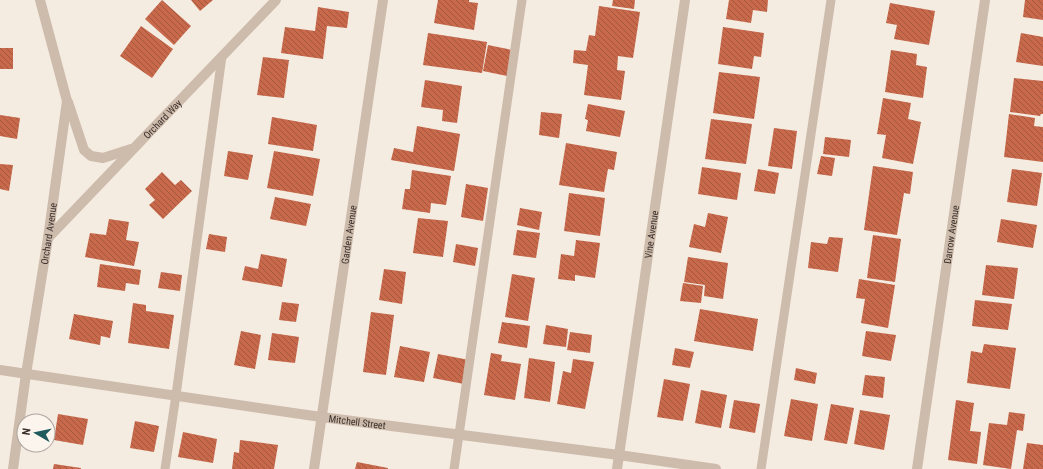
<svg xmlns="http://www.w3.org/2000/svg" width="1043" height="469" font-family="'Roboto Condensed',sans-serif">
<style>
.building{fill:url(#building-back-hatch)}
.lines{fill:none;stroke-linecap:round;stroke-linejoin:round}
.lane{stroke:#cdbbac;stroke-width:9}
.street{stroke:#cdbbac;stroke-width:10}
.labels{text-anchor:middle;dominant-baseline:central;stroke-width:4;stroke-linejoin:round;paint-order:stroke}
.street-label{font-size:10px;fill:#3b302b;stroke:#fbf5ee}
</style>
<defs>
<pattern id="building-back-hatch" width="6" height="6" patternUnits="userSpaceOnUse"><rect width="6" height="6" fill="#c8694b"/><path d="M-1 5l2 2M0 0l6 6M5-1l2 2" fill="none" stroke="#a4573f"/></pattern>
</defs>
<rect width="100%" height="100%" fill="#f4ebe1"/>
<g class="building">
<path d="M162 0 191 26 174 45 145 19Z"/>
<path d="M191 0H213L200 11Z"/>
<path d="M438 0H469V2L478 3 474 30 434 23Z"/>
<path d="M613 0H635L634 9 612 6Z"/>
<path d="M729 0H768L767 12 753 10 751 23 726 19Z"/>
<path d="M1025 0H1043V20L1023 17Z"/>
<path d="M890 3 935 11 929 45 894 39 897 25 886 23Z"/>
<path d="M599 6 640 12 633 58 618 56 617 70 625 71 621 100 584 95 588 65 573 63 574 50 586 51 589 35 595 36Z"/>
<path d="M318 7 349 12 347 28 327 26 323 59 281 53 285 27 315 31Z"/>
<path d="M141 26 173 49 152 78 120 56Z"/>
<path d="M723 27 764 33 761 57 754 56 752 69 718 64Z"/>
<path d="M428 33 487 42 482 73 423 65Z"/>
<path d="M1021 33 1043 37V66L1016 62Z"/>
<path d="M488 45 512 50 507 76 483 71Z"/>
<rect x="0" y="48" width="13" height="21"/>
<path d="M891 50 917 54 916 65 927 67 923 98 885 92Z"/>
<path d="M263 57 289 60 284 98 257 95Z"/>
<path d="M719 72 760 77 754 119 713 113Z"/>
<path d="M1014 78 1043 81V114H1041L1040 116 1010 112Z"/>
<path d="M425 80 462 86 457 123 442 121 443 110 421 107Z"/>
<path d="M883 98 911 103 908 119 921 122 913 164 882 158 886 135 877 134Z"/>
<path d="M588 104 625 111 620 137 586 131 588 120 585 119Z"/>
<path d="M541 112 562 114 559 138 539 135Z"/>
<path d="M1009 114 1035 118 1034 126 1043 127V162L1004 157Z"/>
<path d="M0 115 20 118 17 139 0 136Z"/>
<path d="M272 117 317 125 313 151 268 144Z"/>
<path d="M711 119 752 124 746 164 705 159Z"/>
<path d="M417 126 460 134 454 171 391 160 394 148 413 152Z"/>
<path d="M774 128 797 131 792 169 768 166Z"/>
<path d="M825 137 851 140 849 157 823 154Z"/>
<path d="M566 143 617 152 614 170 608 169 604 192 559 185Z"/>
<path d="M228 151 253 155 248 180 224 176Z"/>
<path d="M274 151 320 159 313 196 267 188Z"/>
<path d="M821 156 835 158 832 176 817 174Z"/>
<path d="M0 164 13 165 9 191 0 189Z"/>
<path d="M873 166 913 172 910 194 904 193 897 235 864 230Z"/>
<path d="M702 167 741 173 737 200 698 194Z"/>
<path d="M758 169 779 173 775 194 754 191Z"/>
<path d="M1012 169 1042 173 1037 206 1007 202Z"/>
<path d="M412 170 451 176 446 205 431 203 430 213 402 209 405 189H410Z"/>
<path d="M162 172 175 185 181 180 192 191 163 219 149 205 155 200 145 189Z"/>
<path d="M466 184 488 188 483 221 461 217Z"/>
<path d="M569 193 605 198 600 236 564 231Z"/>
<path d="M275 197 311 204 306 226 270 219Z"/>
<path d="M520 208 542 212 539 230 517 225Z"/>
<path d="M708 213 728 217 721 253 689 247 694 224 705 227Z"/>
<path d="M418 218 448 221 443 257 413 253Z"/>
<path d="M109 219 129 222 126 240 139 242 134 266 85 257 90 233 106 235Z"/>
<path d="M1001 219 1037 225 1033 248 997 242Z"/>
<path d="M517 230 540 233 536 258 513 255Z"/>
<path d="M209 234 227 237 225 252 206 249Z"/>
<path d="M873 235 901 239 895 282 867 278Z"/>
<path d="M829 237 843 238 838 272 808 268 811 242 827 244Z"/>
<path d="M576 240 600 243 595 278 575 275V281L558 279 561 254 574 256Z"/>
<path d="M456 244 478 248 475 266 453 262Z"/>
<path d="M261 254 287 259 282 287 242 280 245 266 258 269Z"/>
<path d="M688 257 728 263 723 299 704 296 705 285 684 282Z"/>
<path d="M100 264 141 270 139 285 126 283 125 291 97 287Z"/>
<path d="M986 265 1018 268 1014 299 982 295Z"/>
<path d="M384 269 406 272 402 304 379 300Z"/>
<path d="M161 272 182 275 180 291 158 288Z"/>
<path d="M512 274 535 278 528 321 505 317Z"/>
<path d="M859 279 895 285 888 328 861 323 865 299 856 298Z"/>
<path d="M683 283 703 286 701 303 680 301Z"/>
<path d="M975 300 1012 304 1008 330 972 326Z"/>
<path d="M282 302 299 304 296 322 279 320Z"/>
<path d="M133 303 146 305V311L174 315 169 349 128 343Z"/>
<path d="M700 309 758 319 753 351 694 341Z"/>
<path d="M371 312 394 315 386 375 363 372Z"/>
<path d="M74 314 113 321 110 338 101 336 100 345 69 339Z"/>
<path d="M502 322 530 326 527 348 498 343Z"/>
<path d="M546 325 568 329 566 347 543 344Z"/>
<path d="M241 331 261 335 255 369 234 365Z"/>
<path d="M866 331 896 335 891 361 862 356Z"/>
<path d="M570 332 592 335 590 353 567 350Z"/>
<path d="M272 333 299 337 295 363 268 360Z"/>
<path d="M984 344 1016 348 1010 389 967 383 971 351 982 353Z"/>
<path d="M400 346 430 352 424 382 394 377Z"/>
<path d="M675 348 694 352 690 368 672 365Z"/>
<path d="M491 353 502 355 501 361 521 364 515 400 484 395Z"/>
<path d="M438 354 469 360 464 384 433 378Z"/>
<path d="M529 358 555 362 550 402 524 398Z"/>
<path d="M573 359 594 362 585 409 557 404 563 371 571 373Z"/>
<path d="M796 368 817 373 815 384 794 380Z"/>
<path d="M865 375 885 377 883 398 862 395Z"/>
<path d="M664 379 690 384 683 421 657 417Z"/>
<path d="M701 390 727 395 721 428 695 423Z"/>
<path d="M791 399 818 404 812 441 784 436Z"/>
<path d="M734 400 760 404 755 433 729 428Z"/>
<path d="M956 400 974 403 970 431 981 432 977 464 948 460Z"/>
<path d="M831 404 854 408 847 444 824 440Z"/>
<path d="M860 410 890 415 884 450 854 444Z"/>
<path d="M1009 412 1025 414 1023 431 1017 430 1011 469 983 465 989 423 1007 425Z"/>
<path d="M58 414 88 419 83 445 54 440Z"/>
<path d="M135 421 159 426 154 452 130 448Z"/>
<path d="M183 432 217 439 213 463 178 457Z"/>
<path d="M240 440 278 445 274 469H232L234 452 239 453Z"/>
<path d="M1027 443 1043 445V469H1023Z"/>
<path d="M357 462 388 468V469H355Z"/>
<path d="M54 464 81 468V469H53Z"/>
</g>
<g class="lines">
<g class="lane">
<path d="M165 469 176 395 222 56"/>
<path d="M454 469 522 0"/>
<path d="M761 469 831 0"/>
</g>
<g class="street">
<path d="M68 102 84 150 91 156 103 158 131 149"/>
<path id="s1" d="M48 238 276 0"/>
<path id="s2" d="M0 370 321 417 619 455 716 469"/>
<path id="s3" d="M13 469 26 374 48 238 67 101 40 0"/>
<path id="s4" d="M314 469 383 0"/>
<path id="s5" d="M617 469 685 0"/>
<path id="s6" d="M917 469 985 0"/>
</g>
</g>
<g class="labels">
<g class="street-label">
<text stroke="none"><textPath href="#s1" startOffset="165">Orchard Way</textPath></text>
<text stroke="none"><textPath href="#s3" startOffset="238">Orchard Avenue</textPath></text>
<text stroke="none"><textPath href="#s4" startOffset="237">Garden Avenue</textPath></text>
<text stroke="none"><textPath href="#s5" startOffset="237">Vine Avenue</textPath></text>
<text stroke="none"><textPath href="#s6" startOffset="237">Darrow Avenue</textPath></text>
<text stroke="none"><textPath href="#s2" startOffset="361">Mitchell Street</textPath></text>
</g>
</g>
<g transform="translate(36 433) rotate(279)"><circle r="19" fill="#fbf5ee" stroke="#aea6a0"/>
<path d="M0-3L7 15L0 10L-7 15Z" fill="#1f5a5e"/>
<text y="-6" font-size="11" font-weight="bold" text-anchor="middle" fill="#3b302b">N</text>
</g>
</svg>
